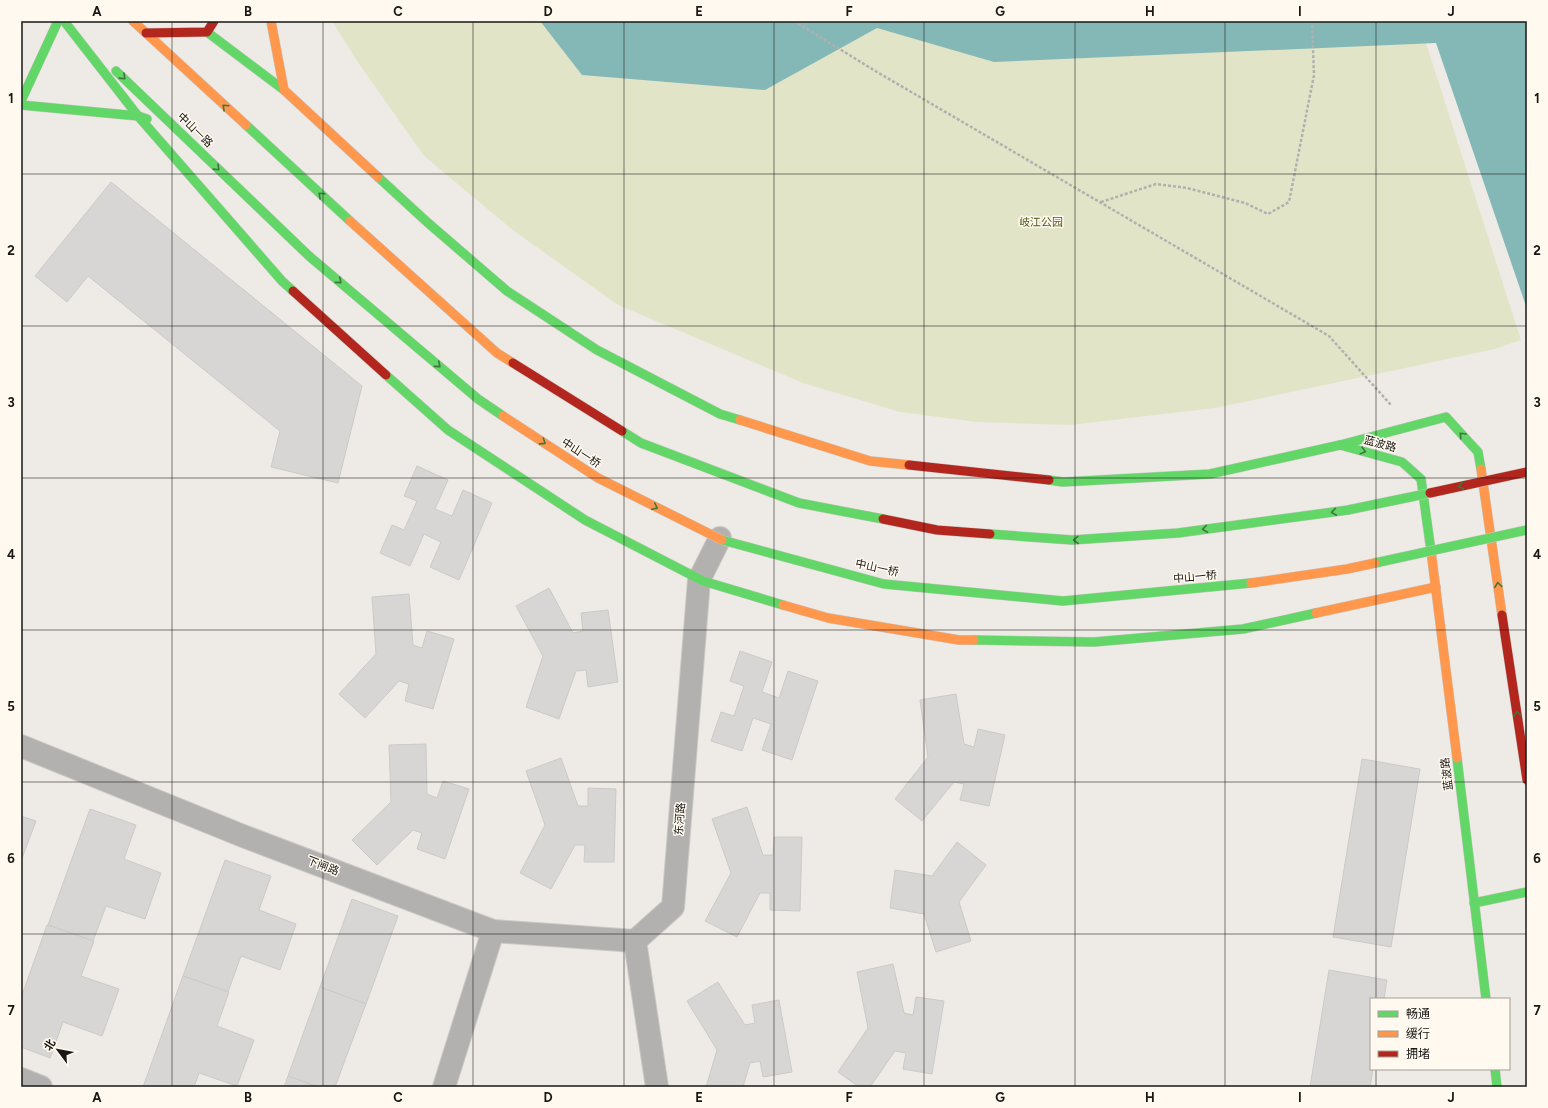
<svg xmlns="http://www.w3.org/2000/svg" width="1548" height="1108" font-family="Figtree,'Noto Sans SC',sans-serif">
<style>
.green{fill:#e2e4c7}
.water{fill:#84b8b7}
.building{fill:#d8d5d5;stroke:#cccac9}
.lines{fill:none;stroke-linecap:round;stroke-linejoin:round}
.street-casing{stroke:#cbc8c5;stroke-width:24}
.fast-casing{stroke:#cbc8c5;stroke-width:10}
.slow-casing{stroke:#cbc8c5;stroke-width:10}
.jam-casing{stroke:#cbc8c5;stroke-width:10}
.path{stroke:#b2b0af;stroke-width:2.5;stroke-dasharray:3 2;stroke-linecap:butt}
.street{stroke:#b2b1b0;stroke-width:22}
.fast{stroke:#63d668;stroke-width:9}
.slow{stroke:#ff974d;stroke-width:9}
.jam{stroke:#b3261e;stroke-width:9}
.fast-bridge-casing{stroke:#cbc8c5;stroke-width:10;stroke-linecap:butt}
.slow-bridge-casing{stroke:#cbc8c5;stroke-width:10;stroke-linecap:butt}
.jam-bridge-casing{stroke:#cbc8c5;stroke-width:10;stroke-linecap:butt}
.fast-bridge{stroke:#63d668;stroke-width:9}
.slow-bridge{stroke:#ff974d;stroke-width:9}
.jam-bridge{stroke:#b3261e;stroke-width:9}
.oneway{stroke:#3e763e}
.grid{fill:none;stroke:#191714;stroke-width:1;stroke-opacity:0.55}
.labels{text-anchor:middle;dominant-baseline:central;stroke-width:3;stroke-linejoin:round;paint-order:stroke}
.street-label{font-size:11px;fill:#191714;stroke:#fff9ef}
.park-label{font-size:11px;fill:#555b1d;stroke:#fff9ef}
.neatline{fill:none;stroke:#191714;stroke-width:1.5}
.grid-label{font-size:13px;text-anchor:middle;font-weight:bold;fill:#191714}
</style>
<rect width="100%" height="100%" fill="#eeebe6"/>
<path class="green" d="M332 21H1419L1521 340 1495 349 1215 408 1070 425 977 422 900 412 803 383 618 305 514 231 424 156 357 61Z"/>
<path class="water" d="M540 21H1527V309L1436 43 994 62 877 28 765 90 582 75Z"/>
<g class="building">
<path d="M111 182 362 386 338 483 271 467 280 431 88 276 67 302 35 276Z"/>
<path d="M417 466 448 480 435 509 452 516 463 490 492 503 459 580 430 567 441 542 424 534 410 566 380 553 392 525 404 530 417 501 404 496Z"/>
<path d="M549 588 573 633 583 631 581 613 608 610 618 682 588 687 586 670 576 671 559 719 526 707 543 656 516 606Z"/>
<path d="M409 594 413 645 422 648 427 631 454 639 433 709 405 701 409 684 399 681 365 718 339 694 376 654 372 597Z"/>
<path d="M740 651 772 662 762 692 779 698 788 671 818 681 792 760 762 750 771 724 753 718 742 751 711 741 721 712 734 716 744 686 730 681Z"/>
<path d="M956 694 964 744 974 747 978 729 1005 735 989 806 960 800 964 784 954 782 922 821 895 799 928 757 920 700Z"/>
<path d="M426 744 427 794 437 798 443 781 469 789 445 859 417 849 422 833 413 830 377 865 352 840 391 802 389 745Z"/>
<path d="M561 758 578 806H588V788L616 789 614 862H584L585 845H575L551 889 520 873 545 825 526 771Z"/>
<path d="M1362 759 1420 769 1391 947 1333 937Z"/>
<path d="M747 807 763 855H773L774 837H802L800 911 770 910V893H760L737 937 705 921 731 873 712 819Z"/>
<path d="M90 809 136 825 124 859 161 873 145 919 106 906 93 941 48 925Z"/>
<path d="M21 816 36 821 21 861Z"/>
<path d="M957 842 986 865 959 902 971 941 936 952 924 914 890 908 895 870 932 876Z"/>
<path d="M225 860 271 876 259 910 296 924 280 970 241 956 228 992 183 976Z"/>
<path d="M352 899 398 916 366 1004 320 987Z"/>
<path d="M47 925 94 941 81 976 119 989 102 1036 63 1022 50 1058 21 1047V998Z"/>
<path d="M893 964 904 1013 913 1015 916 997 944 1001 932 1074 903 1069 906 1053 895 1051 870 1087H859L838 1072 868 1028 857 972Z"/>
<path d="M1329 970 1387 980 1384 999H1371V1069H1373L1370 1087H1310Z"/>
<path d="M183 976 229 992 217 1026 254 1040 237 1086 199 1073 194 1087H143Z"/>
<path d="M718 982 745 1025 755 1023 752 1005 779 1000 792 1072 763 1077 760 1061 750 1063 743 1087H706L717 1050 687 1001Z"/>
<path d="M320 987 366 1004 335 1087H319L288 1076Z"/>
<path d="M288 1076 319 1087H284Z"/>
</g>
<g class="lines">
<g class="street-casing">
<g id="street">
<path d="M21 746 243 836 493 931 635 941"/>
<path d="M635 941 673 907 699 580 720 538"/>
<path d="M635 941 657 1087"/>
<path d="M21 1079 41 1087"/>
<path d="M444 1087 493 931"/>
</g>
</g>
<g class="fast-casing">
<g id="fast">
<path d="M64 21 138 116 282 281 293 291"/>
<path d="M207 32 284 90"/>
<path d="M116 71 309 256"/>
<path d="M21 101 58 21"/>
<path d="M21 105 138 116 147 119"/>
<path d="M246 125 350 221"/>
<path d="M378 177 427 222 507 291 597 350 720 414 740 420"/>
<path d="M386 375 448 430 585 520 703 581 783 605"/>
<path d="M1049 480 1063 482 1210 474 1340 445"/>
<path d="M1431 551 1421 479 1402 462 1340 445 1446 417 1478 452 1481 469"/>
<path d="M974 640 1094 642 1243 629 1316 613"/>
<path d="M1457 758 1486 999"/>
<path d="M1474 903 1527 892"/>
<path d="M1495 1069 1497 1087"/>
</g>
</g>
<g class="slow-casing">
<g id="slow">
<path d="M133 21 246 125"/>
<path d="M271 21 284 90 378 177"/>
<path d="M740 420 870 461 909 465"/>
<path d="M1481 469 1502 615"/>
<path d="M1431 551 1457 758"/>
<path d="M783 605 828 618 959 640H974"/>
<path d="M1316 613 1436 587"/>
</g>
</g>
<g class="jam-casing">
<g id="jam">
<path d="M146 33 207 32 214 21"/>
<path d="M293 291 386 375"/>
<path d="M909 465 1049 480"/>
<path d="M1502 615 1527 780"/>
</g>
</g>
<g class="path">
<path d="M794 21 877 72 1329 336 1391 405"/>
<path d="M1101 202 1156 184 1187 188 1245 203 1268 214 1289 202 1314 75 1312 21"/>
</g>
<use href="#street" class="street"/>
<use href="#fast" class="fast"/>
<use href="#slow" class="slow"/>
<use href="#jam" class="jam"/>
<g class="fast-bridge-casing">
<g id="fast-bridge">
<path d="M309 256 478 399 503 416"/>
<path d="M622 431 641 443 799 503 883 519"/>
<path d="M990 534 1072 540 1178 533 1348 510 1430 493"/>
<path d="M722 540 884 584 1063 601 1251 583"/>
<path d="M1375 563 1527 530"/>
</g>
</g>
<g class="slow-bridge-casing">
<g id="slow-bridge">
<path d="M350 221 497 353 513 363"/>
<path d="M503 416 598 478 722 540"/>
<path d="M1251 583 1347 569 1375 563"/>
</g>
</g>
<g class="jam-bridge-casing">
<g id="jam-bridge">
<path d="M513 363 622 431"/>
<path d="M1430 493 1527 472"/>
<path d="M883 519 937 530 990 534"/>
</g>
</g>
<use href="#fast-bridge" class="fast-bridge"/>
<use href="#slow-bridge" class="slow-bridge"/>
<use href="#jam-bridge" class="jam-bridge"/>
</g>
<defs><path id="oneway-chevron" d="M-2-3.5L2.5 0L-2 3.5" fill="none" stroke-width="1.6" stroke-linecap="round" stroke-linejoin="round"/></defs>
<g class="oneway">
<use href="#oneway-chevron" transform="translate(123 77) rotate(44)"/>
<use href="#oneway-chevron" transform="translate(225 107) rotate(-137)"/>
<use href="#oneway-chevron" transform="translate(217 168) rotate(44)"/>
<use href="#oneway-chevron" transform="translate(321 195) rotate(-137)"/>
<use href="#oneway-chevron" transform="translate(339 281) rotate(40)"/>
<use href="#oneway-chevron" transform="translate(438 365) rotate(40)"/>
<use href="#oneway-chevron" transform="translate(1462 435) rotate(-133)"/>
<use href="#oneway-chevron" transform="translate(543 442) rotate(33)"/>
<use href="#oneway-chevron" transform="translate(1363 451) rotate(15)"/>
<use href="#oneway-chevron" transform="translate(1461 486) rotate(168)"/>
<use href="#oneway-chevron" transform="translate(655 507) rotate(26)"/>
<use href="#oneway-chevron" transform="translate(1334 512) rotate(172)"/>
<use href="#oneway-chevron" transform="translate(1205 529) rotate(172)"/>
<use href="#oneway-chevron" transform="translate(1076 540) rotate(178)"/>
<use href="#oneway-chevron" transform="translate(1498 585) rotate(-98)"/>
<use href="#oneway-chevron" transform="translate(1517 714) rotate(-98)"/>
</g>
<path class="grid" d="M172 21V1087M323 21V1087M473 21V1087M624 21V1087M774 21V1087M924 21V1087M1075 21V1087M1225 21V1087M1376 21V999M21 174H1527M21 326H1527M21 478H1527M21 630H1527M21 782H1527M21 934H1527M1376 1069V1087"/>
<g class="labels">
<g class="street-label">
<text transform="translate(195 130) rotate(44)">中山一路</text>
<text transform="translate(1380 444) rotate(15)">蓝波路</text>
<text transform="translate(581 453) rotate(33)">中山一桥</text>
<text transform="translate(877 568) rotate(12)">中山一桥</text>
<text transform="translate(1195 577) rotate(-5)">中山一桥</text>
<text transform="translate(1447 774) rotate(-97)">蓝波路</text>
<text transform="translate(680 819) rotate(-86)">东河路</text>
<text transform="translate(323 866) rotate(21)">下闸路</text>
</g>
<g class="park-label">
<text x="1041" y="222">岐江公园</text>
</g>
</g>
<rect width="1548" height="1108" fill="none" stroke="#fff9ef" stroke-width="44"/>
<rect x="1370" y="998" width="140" height="72" fill="#fff9ef" stroke="#a39f97"/>
<rect x="1378" y="1011" width="20" height="6" fill="#63d668" stroke="#a39f97"/>
<text x="1406" y="1018" font-size="12" fill="#191714">畅通</text>
<rect x="1378" y="1031" width="20" height="6" fill="#ff974d" stroke="#a39f97"/>
<text x="1406" y="1038" font-size="12" fill="#191714">缓行</text>
<rect x="1378" y="1051" width="20" height="6" fill="#b3261e" stroke="#a39f97"/>
<text x="1406" y="1058" font-size="12" fill="#191714">拥堵</text>
<g transform="translate(58 1050) rotate(302)" stroke="#fff9ef" stroke-width="3" paint-order="stroke">
<path d="M0-3L7 15L0 10L-7 15Z" fill="#191714"/>
<text y="-6" font-size="11" font-weight="bold" text-anchor="middle" fill="#191714">北</text>
</g>
<rect x="22" y="22" width="1504" height="1064" class="neatline"/>
<g class="grid-label">
<text x="97" y="16">A</text>
<text x="248" y="16">B</text>
<text x="398" y="16">C</text>
<text x="548" y="16">D</text>
<text x="699" y="16">E</text>
<text x="849" y="16">F</text>
<text x="1000" y="16">G</text>
<text x="1150" y="16">H</text>
<text x="1300" y="16">I</text>
<text x="1451" y="16">J</text>
<text x="11" y="103">1</text>
<text x="1537" y="103">1</text>
<text x="11" y="255">2</text>
<text x="1537" y="255">2</text>
<text x="11" y="407">3</text>
<text x="1537" y="407">3</text>
<text x="11" y="559">4</text>
<text x="1537" y="559">4</text>
<text x="11" y="711">5</text>
<text x="1537" y="711">5</text>
<text x="11" y="863">6</text>
<text x="1537" y="863">6</text>
<text x="11" y="1015">7</text>
<text x="1537" y="1015">7</text>
<text x="97" y="1102">A</text>
<text x="248" y="1102">B</text>
<text x="398" y="1102">C</text>
<text x="548" y="1102">D</text>
<text x="699" y="1102">E</text>
<text x="849" y="1102">F</text>
<text x="1000" y="1102">G</text>
<text x="1150" y="1102">H</text>
<text x="1300" y="1102">I</text>
<text x="1451" y="1102">J</text>
</g>
</svg>
